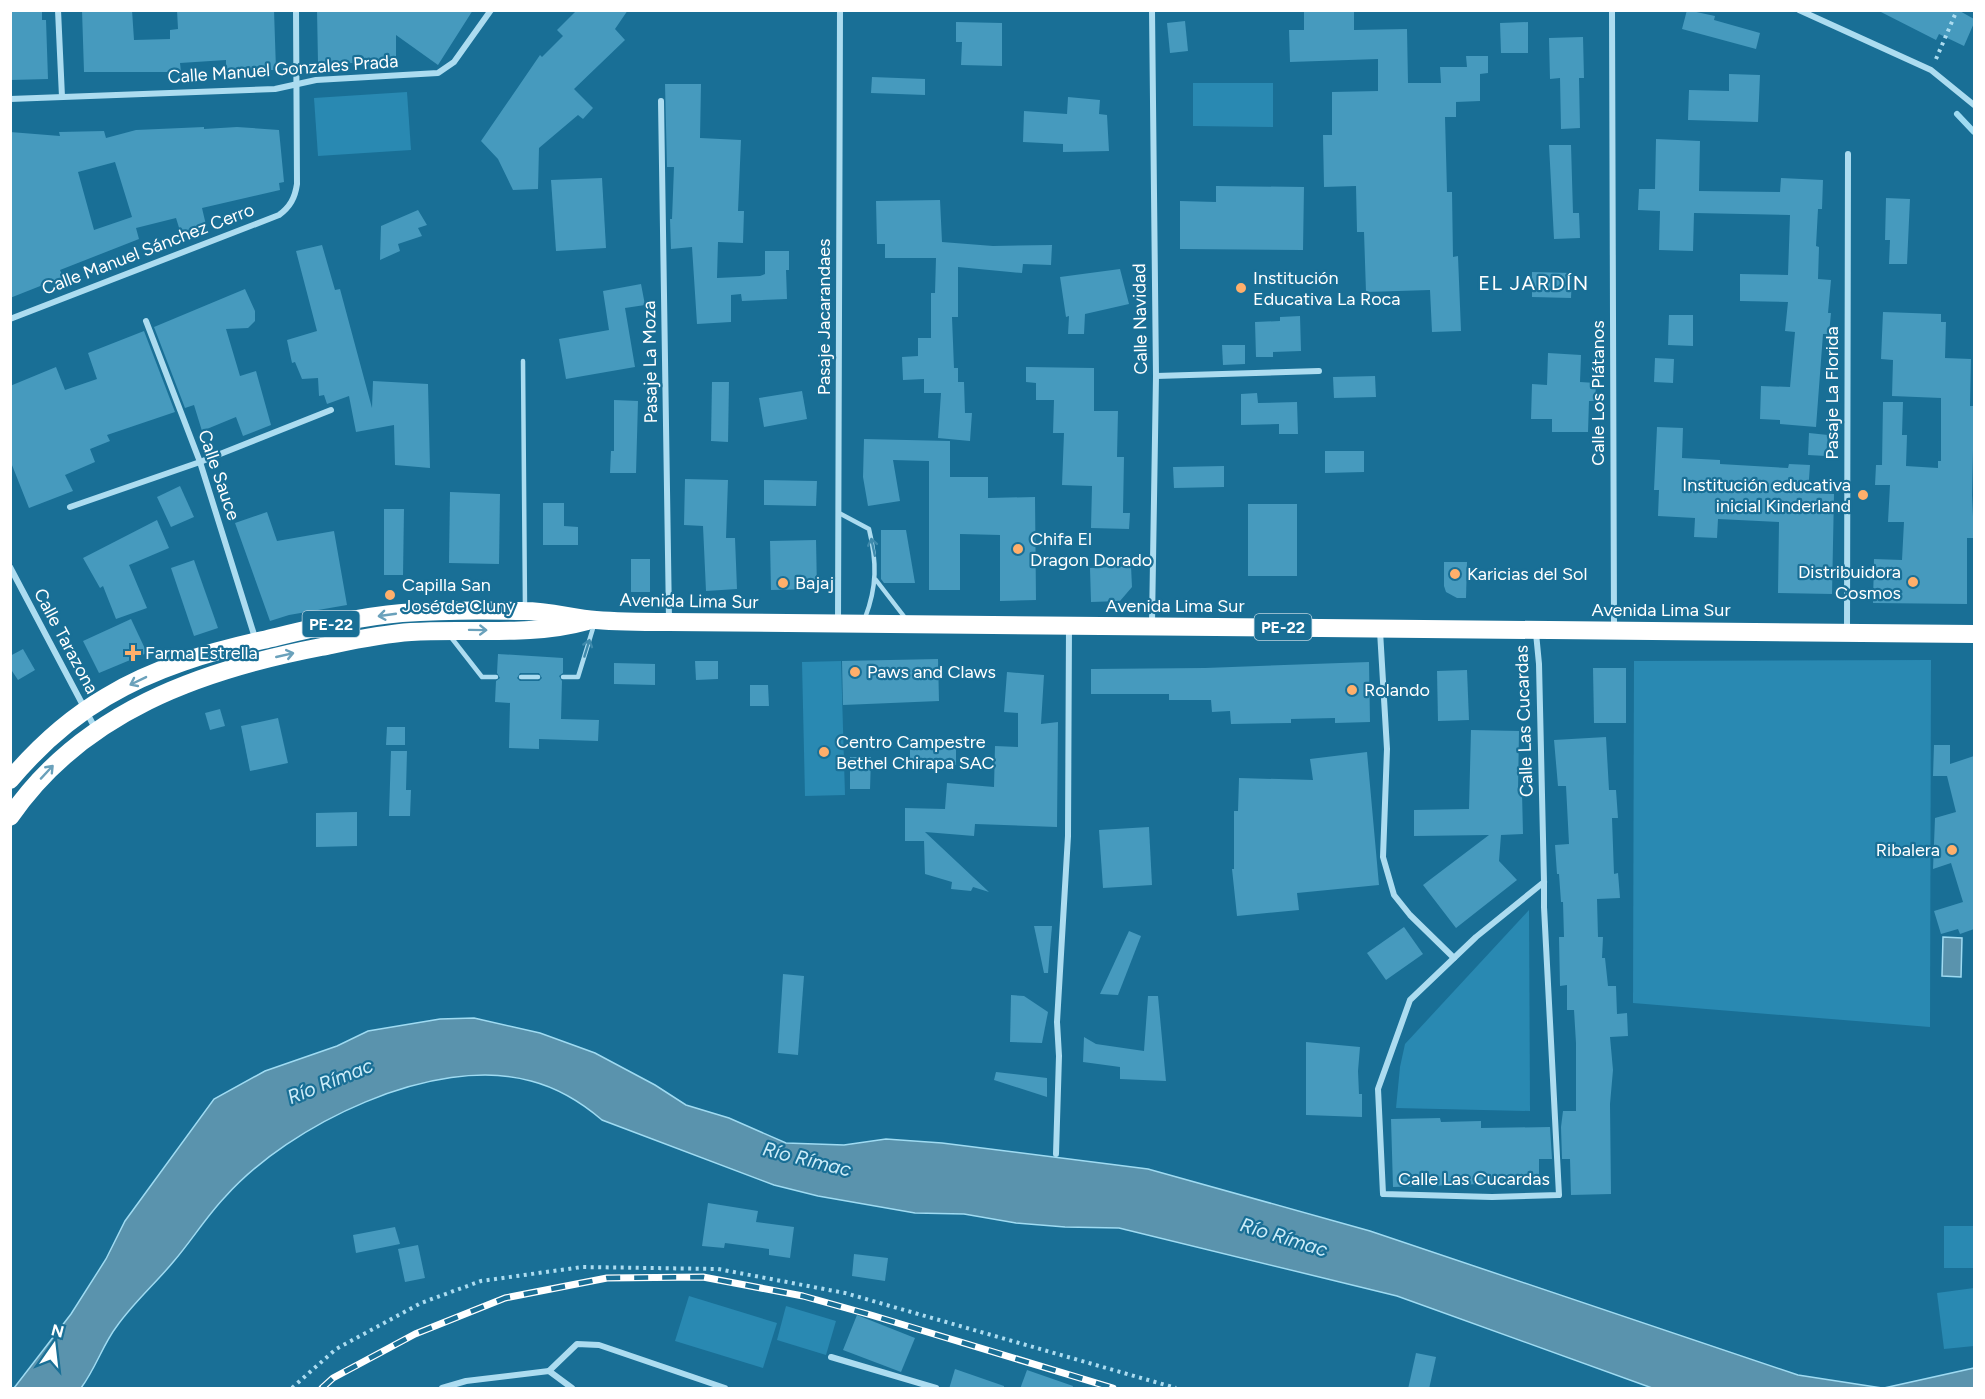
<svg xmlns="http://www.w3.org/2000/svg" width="1985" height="1399" font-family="Figtree,sans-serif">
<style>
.green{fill:#2989b2}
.water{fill:#5a93ad;stroke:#9fdbf2;stroke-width:1.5}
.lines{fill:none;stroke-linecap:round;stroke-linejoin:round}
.stream{stroke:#9fdbf2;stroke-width:6}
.building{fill:#469abe;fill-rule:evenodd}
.path{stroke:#acdcf0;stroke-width:4;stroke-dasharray:3 4.5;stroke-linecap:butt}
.lane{stroke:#acdcf0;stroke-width:4.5}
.street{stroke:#acdcf0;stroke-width:6}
.highway{stroke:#fff;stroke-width:18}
.rail-casing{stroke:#fff;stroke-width:7}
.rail{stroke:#196f96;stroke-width:4.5;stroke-dasharray:14;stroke-linecap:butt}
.oneway{stroke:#3e8aac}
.oneway2{stroke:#6aa1bb}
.poi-dot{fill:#ffaf6b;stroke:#196f96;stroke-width:2}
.labels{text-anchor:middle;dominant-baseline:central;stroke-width:4.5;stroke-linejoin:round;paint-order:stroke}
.shield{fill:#196f96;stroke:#bad4e0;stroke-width:1.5}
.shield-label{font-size:16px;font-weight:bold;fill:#fff}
.street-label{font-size:18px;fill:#fff;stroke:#196f96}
.poi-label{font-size:18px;fill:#fff;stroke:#196f96;text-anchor:start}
.neighbourhood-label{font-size:20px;letter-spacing:1.5px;fill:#fff;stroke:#196f96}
.water-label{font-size:20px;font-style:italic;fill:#cdedf9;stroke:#196f96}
</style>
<rect width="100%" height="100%" fill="#196f96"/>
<g class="green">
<path d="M1193 83H1273V127L1193 126Z"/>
<path d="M407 92 411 150 318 156 314 98Z"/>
<path d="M1931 660 1930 1027 1633 1003 1634 661Z"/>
<path d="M841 661 845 795 805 796 802 662Z"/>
<path d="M1529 910 1530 1111 1396 1108 1400 1067 1405 1044Z"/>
<rect x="1944" y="1226" width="30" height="42"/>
<path d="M1974 1288V1346L1944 1349 1937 1293Z"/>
<path d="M689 1296 777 1323 763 1368 675 1341Z"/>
<path d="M786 1306 836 1321 826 1355 777 1340Z"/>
</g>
<g class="water">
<path d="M1943 937 1962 938 1961 977 1942 976Z"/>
<path d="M474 1018 540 1033 595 1053 655 1085 686 1105 729 1118 786 1143 844 1145 886 1139 942 1143 1148 1169 1370 1231 1798 1375 1882 1388H1652L1397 1296 1119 1228 1065 1227 1016 1223 964 1214 915 1213 818 1196 774 1185 602 1120C581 1102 558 1088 531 1081 434 1054 289 1125 225 1197 206 1217 192 1240 174 1261 156 1283 134 1302 117 1326 103 1344 96 1368 81 1388H14L71 1314 106 1259 125 1221 214 1099 265 1071 337 1046 368 1031 440 1019Z"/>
<path d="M1974 1368V1388H1884Z"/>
</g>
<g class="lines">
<path class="stream" d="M1957 114 1974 132"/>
</g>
<g class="building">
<path d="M10 10H42V20H46L48 79 10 80Z"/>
<path d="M82 10H132L134 40 170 39V30L178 29 177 10H274L276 70H226V60L180 63 181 72H84Z"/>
<path d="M317 10H473L438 65 396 35V61L381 62V66L363 67 364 63H318Z"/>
<path d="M577 10H628L615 29 625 40 574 89 593 108 583 119 578 115 539 148 538 189 513 190 498 159 481 141 540 55 542 57 563 36 557 30Z"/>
<path d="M1304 10H1354V30L1407 29 1408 83H1441L1440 67H1467L1466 56H1488V73L1480 74V101L1456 102V117H1445L1447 192H1452L1453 257 1458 256 1461 331 1432 332 1430 290 1366 292 1364 232H1357L1356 186 1324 187 1323 135H1332V92L1378 91V59L1290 62 1289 30H1304Z"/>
<path d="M1687 10 1715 16 1714 20 1760 33 1756 49 1682 29Z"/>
<path d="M1877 10H1958L1974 19V23L1964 46 1939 34 1936 40Z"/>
<path d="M1185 21 1188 51 1170 53 1167 23Z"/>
<path d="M956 22 1002 23V66L961 65 962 42H956Z"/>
<path d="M1528 22V53H1501L1500 23Z"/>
<path d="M1583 37 1584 78H1579L1580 128 1561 129 1560 78 1550 79 1549 38Z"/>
<path d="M1729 74 1760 75 1758 122 1688 120 1689 90 1729 91Z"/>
<path d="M872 77 925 79V95L871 93Z"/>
<path d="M665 84H701L700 138 741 140 738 211H744L743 243 718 242 717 278 760 276 765 274V251H789V270H786L787 299 742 301 741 294 731 295V322L697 324 692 247 671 249 670 219H672L674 167H667Z"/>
<path d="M1068 97 1100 100 1099 114 1107 115 1109 151 1063 152V144L1023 142 1024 111 1067 114Z"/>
<path d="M204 127V129L237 127 279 130 284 182 279 183 280 190 202 208 206 225 181 234 176 218 136 228 139 239 60 270 63 277 10 298V132L60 136 59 132 104 131 106 138 136 130ZM115 162 132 217 94 230 78 172Z"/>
<path d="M1656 139 1700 141 1699 191 1780 192 1781 178 1823 180 1822 209H1818L1816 246 1819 247 1818 279 1831 280 1828 313H1831L1829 334H1823L1816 427 1780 424V420L1760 419 1761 386 1790 387 1795 332 1785 331 1788 302 1740 301V274L1788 275 1790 215 1694 213 1693 251 1659 250 1660 211 1638 210 1639 189H1655Z"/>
<path d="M1549 145H1571L1573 213H1579L1580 238 1554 239Z"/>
<path d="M602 178 606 248 556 251 551 180Z"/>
<path d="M1216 186 1304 187 1303 250 1180 249V201L1216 202Z"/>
<path d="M1886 198 1910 199 1907 264H1889L1890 240H1885Z"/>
<path d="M940 200 942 242 993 246 1052 245 1051 265 1023 264 1022 273 958 267V317H952L954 368H958V382H964L965 413H972L970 441 938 438 941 393H924V379L903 380 902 357 918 356V338H931V293H935L936 258H885V244H877L876 201Z"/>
<path d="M418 210 427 225 418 228 422 236 398 244 400 251 380 260 381 226Z"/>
<path d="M322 245 335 290 340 289 372 408 373 381 428 384 430 468 395 465 394 425 356 432 349 396 327 404 324 395 319 396 318 378 302 379 295 362 292 363 287 340 317 331 296 251Z"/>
<path d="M1120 269 1129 304 1085 314 1084 334H1068L1069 316 1066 317 1060 277Z"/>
<path d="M1532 272 1572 273 1571 298 1532 297Z"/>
<path d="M641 284 645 305 625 308 635 367 566 379 559 339 609 330 603 291Z"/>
<path d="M245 289 255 311V321L248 328 226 329 240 376 256 371 271 425 243 436 236 417 202 431 194 405 185 408 154 327Z"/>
<path d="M1883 312 1941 314V322H1946L1945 358 1971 359 1970 406H1974L1972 495 1974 538H1967V604L1873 603 1874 559 1902 560 1904 522H1888L1890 485H1875L1876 465H1882L1883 402H1903L1902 435H1907L1906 466 1938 468V461H1941V398L1892 396 1893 360 1881 359Z"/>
<path d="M1669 315H1693V346L1668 345Z"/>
<path d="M1300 316 1301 351 1273 352V357H1256L1255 322 1280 321V317Z"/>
<path d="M144 331 175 412 107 435 110 441 90 449 95 462 65 475 73 491 29 508 10 460V386L56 367 65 390 97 379 88 353Z"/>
<path d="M1222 345H1245V364L1223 365Z"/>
<path d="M1548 353 1581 355 1580 382 1596 383 1595 401H1589L1588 432H1552V419H1531L1532 384 1547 385Z"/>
<path d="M1655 358 1674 359 1673 383 1654 382Z"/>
<path d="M1026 367 1094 368V411H1118L1117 457H1124L1123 513H1130L1129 529 1091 528 1092 486 1062 485 1064 433H1053L1054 400H1036V383L1026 382Z"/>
<path d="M1375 376 1376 397 1334 398 1333 377Z"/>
<path d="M712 382H729L728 442 711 441Z"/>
<path d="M802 391 807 419 764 427 759 398Z"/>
<path d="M1257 393 1258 403 1297 402 1298 434H1279V424L1241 425V394Z"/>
<path d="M614 400 638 401 636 473H610L611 451H614Z"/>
<path d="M1657 427 1683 428 1682 458 1720 460V464L1788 468 1789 464 1810 465 1808 493 1834 494 1832 594 1778 593 1779 522 1718 519 1717 538 1694 537 1695 518 1658 516 1659 490H1654Z"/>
<path d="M1809 433 1828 435 1826 456 1808 455Z"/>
<path d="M864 439 950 441V477H988V498L1035 497 1036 600 1000 601V535L960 534V590H929V461L893 460 900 501 868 506 863 477Z"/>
<path d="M1325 451H1364V472L1325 473Z"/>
<path d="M1224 466V487L1174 488 1173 467Z"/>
<path d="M685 479 728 480 726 538H735L737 589 706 591 703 526 684 525Z"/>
<path d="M764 480 817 481 816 506 764 505Z"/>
<path d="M180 486 194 517 171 527 157 497Z"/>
<path d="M450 492 500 494 499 564 449 563Z"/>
<path d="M543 503H564V526L578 527V545H543Z"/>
<rect x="1248" y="504" width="49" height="72"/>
<path d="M384 509H404L403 575H384Z"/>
<path d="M267 512 277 541 334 531 347 605 289 615 270 621 235 523Z"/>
<path d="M157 520 169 548 129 565 147 608 116 619 103 586 100 588 83 558Z"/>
<path d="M881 530H906L915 583H884L881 579Z"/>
<path d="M816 540 817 589 771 590 770 541Z"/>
<rect x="631" y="559" width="19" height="33"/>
<path d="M194 560 218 628 194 636 171 568Z"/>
<path d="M1444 562H1467L1466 598H1457L1446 592 1444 586Z"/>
<path d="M1131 566 1132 587 1120 601 1091 602 1090 568Z"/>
<path d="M131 619 147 653 99 673 83 641Z"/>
<path d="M23 649 35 670 18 680 10 668V656Z"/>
<path d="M498 654 563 658V673L559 676 562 681 561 719 599 720 598 741 539 739V749L509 748 510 703 495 702 496 681 500 678 497 673ZM520 673H539L542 678 539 681H520L517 678Z"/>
<path d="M938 659 939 701 843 705 842 661Z"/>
<path d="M695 661H718V679L696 680Z"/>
<path d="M1369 662 1370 722 1335 723V718L1291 719V723L1231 724 1230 711 1212 712 1211 700H1169V694H1091V669L1205 668Z"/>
<path d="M614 663 655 664V685L614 684Z"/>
<path d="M1593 668H1626V723H1594Z"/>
<path d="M1467 670 1469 720 1438 721 1437 671Z"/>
<path d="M1007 672 1044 675 1041 724 1058 722 1057 827 975 824 974 836 925 832 989 892 973 887 971 891 951 889 952 882 925 874 924 841H905V808L945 809 947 783 994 787 995 746 1018 747V713L1004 712Z"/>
<path d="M750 685H768L769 706H750Z"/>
<path d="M220 709 225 726 210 730 205 713Z"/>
<path d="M278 718 288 763 250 771 241 726Z"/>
<path d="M387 727H405V745H386Z"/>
<path d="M1471 730 1519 731 1518 792H1522L1523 834 1501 835 1499 861 1517 880 1456 928 1423 885 1489 835 1414 836V810L1469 809Z"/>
<path d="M1606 737 1609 790H1616L1618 818H1612L1614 874 1618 873 1620 898 1597 899 1598 937H1603L1602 958H1605L1608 986H1616L1617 1014 1627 1013 1628 1036 1610 1037 1613 1070 1610 1104 1611 1194 1571 1195 1570 1159H1562L1561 1127 1563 1111H1576V1043L1574 1010H1567V985L1560 986 1559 937H1564L1563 902H1561L1559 874H1557L1555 845 1569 844 1566 786H1558L1554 740Z"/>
<rect x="910" y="740" width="46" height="25"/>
<path d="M1934 745H1950V764L1974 756V929L1960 934 1958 929 1941 934 1934 911 1963 902 1951 863 1933 869 1935 818 1956 812 1947 776H1933Z"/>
<path d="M391 751H407L406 790H411L410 816H389Z"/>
<path d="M1367 752 1379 885 1297 893 1299 910 1237 916 1232 869H1234V811H1238L1239 778 1313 780 1310 759Z"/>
<path d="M850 757H871L870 789H850Z"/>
<path d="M357 812V846L316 847V813Z"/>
<path d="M1149 827 1152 885 1103 888 1099 830Z"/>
<path d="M1034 926H1052L1048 973H1044Z"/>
<path d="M1404 927 1423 954 1386 980 1367 953Z"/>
<path d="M1129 931 1141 936 1118 995 1100 994Z"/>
<path d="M783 974 804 976 798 1055 778 1053Z"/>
<path d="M1011 995 1024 996 1048 1012 1042 1043 1010 1042Z"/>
<path d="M1148 996H1158L1166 1081 1120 1079V1067L1083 1062 1084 1037 1096 1044 1144 1051Z"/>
<path d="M1306 1042 1360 1047 1358 1071 1359 1094H1362V1117L1306 1115Z"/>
<path d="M996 1072 1047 1078V1097L994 1080Z"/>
<path d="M1440 1118 1441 1122 1481 1121V1128L1550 1127 1552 1159H1539V1182L1393 1187 1391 1119Z"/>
<path d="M708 1203 758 1211 756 1222 794 1227 790 1258 769 1255V1249L725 1243 724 1248 702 1246Z"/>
<path d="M395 1227 400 1244 356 1253 353 1235Z"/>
<path d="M418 1245 425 1278 405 1282 398 1249Z"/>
<path d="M854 1254 888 1258 885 1281 852 1276Z"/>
<path d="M857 1315 915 1338 901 1372 843 1350Z"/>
<path d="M1416 1353 1436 1357 1429 1389H1408Z"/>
<path d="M955 1369 1004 1386V1389H949Z"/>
<path d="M1027 1370 1073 1386 1072 1389H1020Z"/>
</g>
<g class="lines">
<g class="path">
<path d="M1936 59 1957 10"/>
<path d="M292 1388 336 1349 421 1303 481 1281 582 1267 718 1269 845 1293 1176 1388"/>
</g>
<g class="lane">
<path d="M523 361 525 608"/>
<path d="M839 513 869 529C877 562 877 587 865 618"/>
<path d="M876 580 906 619"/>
<path d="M450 636 482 677H496"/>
<path d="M521 677H538"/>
<path d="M563 677H578L594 625"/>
</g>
<g class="street">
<path d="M58 10 62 97"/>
<path d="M1152 10 1156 376 1152 623"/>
<path d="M1612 10 1614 628"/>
<path d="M1799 10 1931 70 1974 105"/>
<path d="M10 99 275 89 316 80 438 73 454 62 491 10"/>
<path d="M661 101 669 619"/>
<path d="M10 319 279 215C290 207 295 198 297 184L296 10"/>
<path d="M146 321 200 462 256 641"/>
<path d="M1156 376 1319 371"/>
<path d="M70 507 200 462 331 410"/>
<path d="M10 567 96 730"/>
<path d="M838 622 840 10"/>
<path d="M1380 631 1387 749 1383 857 1394 895 1410 915 1454 958"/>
<path d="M1847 631 1848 154"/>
<path d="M1536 633 1539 664 1544 882V907L1559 1195 1492 1197 1383 1194 1378 1089 1410 1000 1476 937 1544 882"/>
<path d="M1056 1154 1059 1056 1057 1022 1068 836 1069 626"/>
<path d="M831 1357 936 1388"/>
<path d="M549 1371 577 1344 599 1345 725 1388"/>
<path d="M442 1388 466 1381 549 1371 572 1388"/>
</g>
<g class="highway">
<path d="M10 780C37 748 70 718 106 697 154 668 209 652 263 640 309 629 355 617 402 613 442 610 484 610 524 611 549 611 572 618 596 620 620 622 645 622 669 622L1974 634"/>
<path d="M10 817C82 712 201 670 321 647 350 641 380 634 411 632 469 628 530 637 587 621"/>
</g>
<g class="rail-casing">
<path id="rail" d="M322 1388 333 1378 415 1334 505 1298 607 1278 703 1277 803 1296 871 1315 1113 1388"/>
</g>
<use href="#rail" class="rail"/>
</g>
<defs><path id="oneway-shaft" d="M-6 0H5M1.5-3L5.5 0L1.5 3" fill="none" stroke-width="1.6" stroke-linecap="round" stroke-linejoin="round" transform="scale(1.5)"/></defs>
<g class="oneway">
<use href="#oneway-shaft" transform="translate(873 547) rotate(-102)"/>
<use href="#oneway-shaft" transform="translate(587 648) rotate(-73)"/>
</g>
<g class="oneway2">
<use href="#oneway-shaft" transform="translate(387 615) rotate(172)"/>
<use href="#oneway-shaft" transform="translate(478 630) rotate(1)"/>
<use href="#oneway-shaft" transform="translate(285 655) rotate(-13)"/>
<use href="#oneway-shaft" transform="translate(138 681) rotate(154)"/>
<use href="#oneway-shaft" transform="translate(47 772) rotate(-47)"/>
</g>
<g class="poi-dot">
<circle cx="1241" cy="288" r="6"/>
<circle cx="1863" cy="495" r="6"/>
<circle cx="1018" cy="549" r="6"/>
<circle cx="1455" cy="574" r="6"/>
<circle cx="1913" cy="582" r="6"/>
<circle cx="783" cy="583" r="6"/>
<circle cx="390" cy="595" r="6"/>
<path d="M130 644h6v6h6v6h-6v6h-6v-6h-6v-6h6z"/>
<circle cx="855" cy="672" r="6"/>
<circle cx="1352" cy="690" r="6"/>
<circle cx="824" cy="752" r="6"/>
<circle cx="1952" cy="850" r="6"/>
</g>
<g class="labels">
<g class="shield">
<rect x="302.5" y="611" width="57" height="26" rx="4.5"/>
<rect x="1254.5" y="614" width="57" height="26" rx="4.5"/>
</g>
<g class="shield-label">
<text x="331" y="624">PE-22</text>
<text x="1283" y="627">PE-22</text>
</g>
<g class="street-label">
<text transform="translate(283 69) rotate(-4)">Calle Manuel Gonzales Prada</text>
<text transform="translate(148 249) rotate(-21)">Calle Manuel Sánchez Cerro</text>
<text transform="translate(824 317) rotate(-90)">Pasaje Jacarandaes</text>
<text transform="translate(1140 319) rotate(-91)">Calle Navidad</text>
<text transform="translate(650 362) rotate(-91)">Pasaje La Moza</text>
<text transform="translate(1598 393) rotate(-90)">Calle Los Plátanos</text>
<text transform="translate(1832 393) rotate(-90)">Pasaje La Florida</text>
<text transform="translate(219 475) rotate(71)">Calle Sauce</text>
<text transform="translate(689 601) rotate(1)">Avenida Lima Sur</text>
<text x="1175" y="606">Avenida Lima Sur</text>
<text x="1661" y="610">Avenida Lima Sur</text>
<text transform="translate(66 641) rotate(62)">Calle Tarazona</text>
<text transform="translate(1524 721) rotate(-92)">Calle Las Cucardas</text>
<text x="1474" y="1179">Calle Las Cucardas</text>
</g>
<g class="poi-label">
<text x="1253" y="278">Institución<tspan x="1253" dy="21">Educativa La Roca</tspan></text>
<text x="1851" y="485" text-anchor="end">Institución educativa<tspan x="1851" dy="21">inicial Kinderland</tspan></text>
<text x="1030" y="539">Chifa El<tspan x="1030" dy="21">Dragon Dorado</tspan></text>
<text x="1901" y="572" text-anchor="end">Distribuidora<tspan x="1901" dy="21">Cosmos</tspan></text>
<text x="1467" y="574">Karicias del Sol</text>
<text x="795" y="583">Bajaj</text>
<text x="402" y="585">Capilla San<tspan x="402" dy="21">José de Cluny</tspan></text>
<text x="145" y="653">Farma Estrella</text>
<text x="867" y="672">Paws and Claws</text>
<text x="1364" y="690">Rolando</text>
<text x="836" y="742">Centro Campestre<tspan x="836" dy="21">Bethel Chirapa SAC</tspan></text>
<text x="1940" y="850" text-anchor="end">Ribalera</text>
</g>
<g class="neighbourhood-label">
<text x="1534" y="283">EL JARDÍN</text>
</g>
<g class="water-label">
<text transform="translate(330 1081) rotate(-22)">Río Rímac</text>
<text transform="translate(807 1159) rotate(14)">Río Rímac</text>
<text transform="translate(1284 1237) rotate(17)">Río Rímac</text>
</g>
</g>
<rect width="1985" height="1399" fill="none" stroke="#ffffff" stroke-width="24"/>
<g transform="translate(54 1345) rotate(14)" stroke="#196f96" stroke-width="4.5" paint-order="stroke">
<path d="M0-4.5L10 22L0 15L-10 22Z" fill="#ffffff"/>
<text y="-9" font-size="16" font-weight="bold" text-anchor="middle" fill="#ffffff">N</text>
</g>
</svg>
